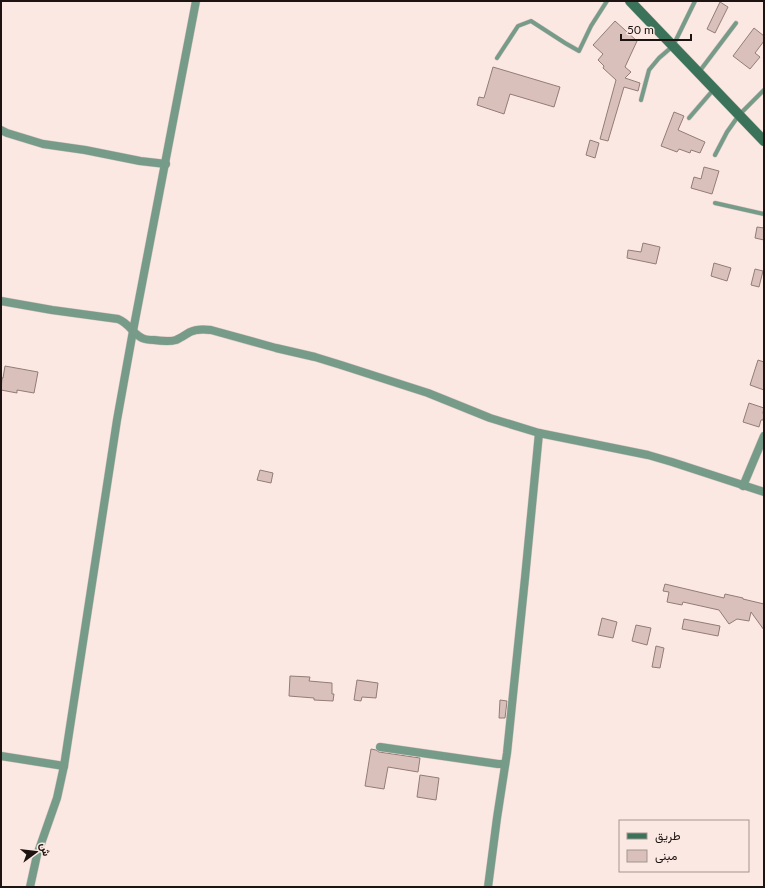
<svg xmlns="http://www.w3.org/2000/svg" width="765" height="888" font-family="Lato,Vazirmatn,sans-serif">
<style>
.building{fill:#d9c0bb;stroke:#937c76}
.lines{fill:none;stroke-linecap:round;stroke-linejoin:round}
.lane-casing{stroke:#d8c6c2;stroke-width:5}
.street-casing{stroke:#d8c6c2;stroke-width:9}
.secondary-casing{stroke:#d8c6c2;stroke-width:11}
.lane{stroke:#779b89;stroke-width:4}
.street{stroke:#779b89;stroke-width:8}
.secondary{stroke:#3b735a;stroke-width:10}
</style>
<rect width="100%" height="100%" fill="#fce8e3"/>
<g class="building">
<path d="M720 2 728 7 715 33 707 29Z"/>
<path d="M615 21 637 41 625 67 631 72 625 78 640 83 638 91 624 87 608 141 600 139 616 80 603 68 604 66 598 60 603 54 593 45Z"/>
<path d="M754 28 764 36V41L755 53 760 57 750 69 733 56Z"/>
<path d="M493 67 560 87 554 107 510 94 504 114 477 105 479 97 484 98Z"/>
<path d="M674 112 684 116 678 130 705 142 700 153 691 150 690 153 679 149 677 152 661 146Z"/>
<path d="M590 140 599 143 595 158 586 155Z"/>
<path d="M704 167 719 171 712 194 691 188 694 177 701 179Z"/>
<path d="M757 227 764 228V240L755 238Z"/>
<path d="M643 243 660 247 656 264 627 258 628 250 641 252Z"/>
<path d="M714 263 731 268 727 281 711 276Z"/>
<path d="M755 269 763 271 759 287 751 285Z"/>
<path d="M758 360 764 362V390L750 385Z"/>
<path d="M5 366 38 372 34 393 17 390V393L1 390 2 378H3Z"/>
<path d="M749 403 764 408 763 413 764 415 763 420H761L759 427 743 422Z"/>
<path d="M260 470 273 473 271 483 257 480Z"/>
<path d="M665 584 724 598 725 594 743 598V599L764 604V630L751 612 749 621 737 619 729 624 719 610 683 602 682 605 667 602 669 592 663 591Z"/>
<path d="M602 618 617 622 613 638 598 635Z"/>
<path d="M684 619 720 626 718 636 682 629Z"/>
<path d="M636 625 651 628 647 645 632 641Z"/>
<path d="M656 646 664 648 660 668 652 667Z"/>
<path d="M290 676 310 677 309 681 332 683V694H334L333 701 314 700V698L289 696Z"/>
<path d="M357 680 378 683 376 698 362 697 361 701 354 700Z"/>
<path d="M500 700 507 701 505 718H499Z"/>
<path d="M371 749 376 750 379 752 420 758 418 772 388 767 384 789 365 786Z"/>
<path d="M420 775 439 778 436 800 417 797Z"/>
</g>
<g class="lines">
<g class="lane-casing">
<g id="lane">
<path d="M497 58 518 26 531 21 565 43 579 51 591 26 607 1"/>
<path d="M699 72 736 23"/>
<path d="M641 100 649 70 659 58 673 46 695 1"/>
<path d="M689 118 714 89"/>
<path d="M715 155 727 132 739 115 764 90"/>
<path d="M715 203 764 214"/>
</g>
</g>
<g class="street-casing">
<g id="street">
<path d="M1 130 7 133 43 144 85 150 140 161 166 164"/>
<path d="M1 301 52 310 118 319C129 323 133 334 142 338 146 340 150 340 154 340 161 341 169 342 176 340 181 338 185 335 190 332 196 329 204 329 211 330L276 348 315 357 341 365 428 393 490 418 539 433 648 455 672 462 764 492"/>
<path d="M743 486 764 436"/>
<path d="M380 747 498 764H505"/>
<path d="M1 756 64 766"/>
<path d="M30 887 37 855 57 798 64 766 117 420 133 331 196 1"/>
<path d="M488 887 497 818 507 753 525 578 539 433"/>
</g>
</g>
<g class="secondary-casing">
<path id="secondary" d="M630 1 764 141"/>
</g>
<use href="#lane" class="lane"/>
<use href="#street" class="street"/>
<use href="#secondary" class="secondary"/>
</g>
<rect width="765" height="888" fill="none" stroke="#1d1412" stroke-width="4"/>
<rect x="619" y="820" width="130" height="52" fill="#fce8e3" stroke="#a3938f"/>
<rect x="627" y="833" width="20" height="6" fill="#3b735a" stroke="#a3938f"/>
<text x="655" y="840" font-size="12" fill="#1d1412">طريق</text>
<rect x="627" y="850" width="20" height="12" fill="#d9c0bb" stroke="#a3938f"/>
<text x="655" y="860" font-size="12" fill="#1d1412">مبنى</text>
<g transform="translate(36 852) rotate(75)" stroke="#fce8e3" stroke-width="3" paint-order="stroke">
<path d="M0-3L7 15L0 10L-7 15Z" fill="#1d1412"/>
<text y="-6" font-size="11" font-weight="bold" text-anchor="middle" fill="#1d1412">ش</text>
</g>
<path d="M621 34v6h70v-6" fill="none" stroke="#1d1412" stroke-width="2"/>
<text x="627" y="34" font-size="12" fill="#1d1412" stroke="#fce8e3" stroke-width="3" paint-order="stroke">50 m</text>
</svg>
